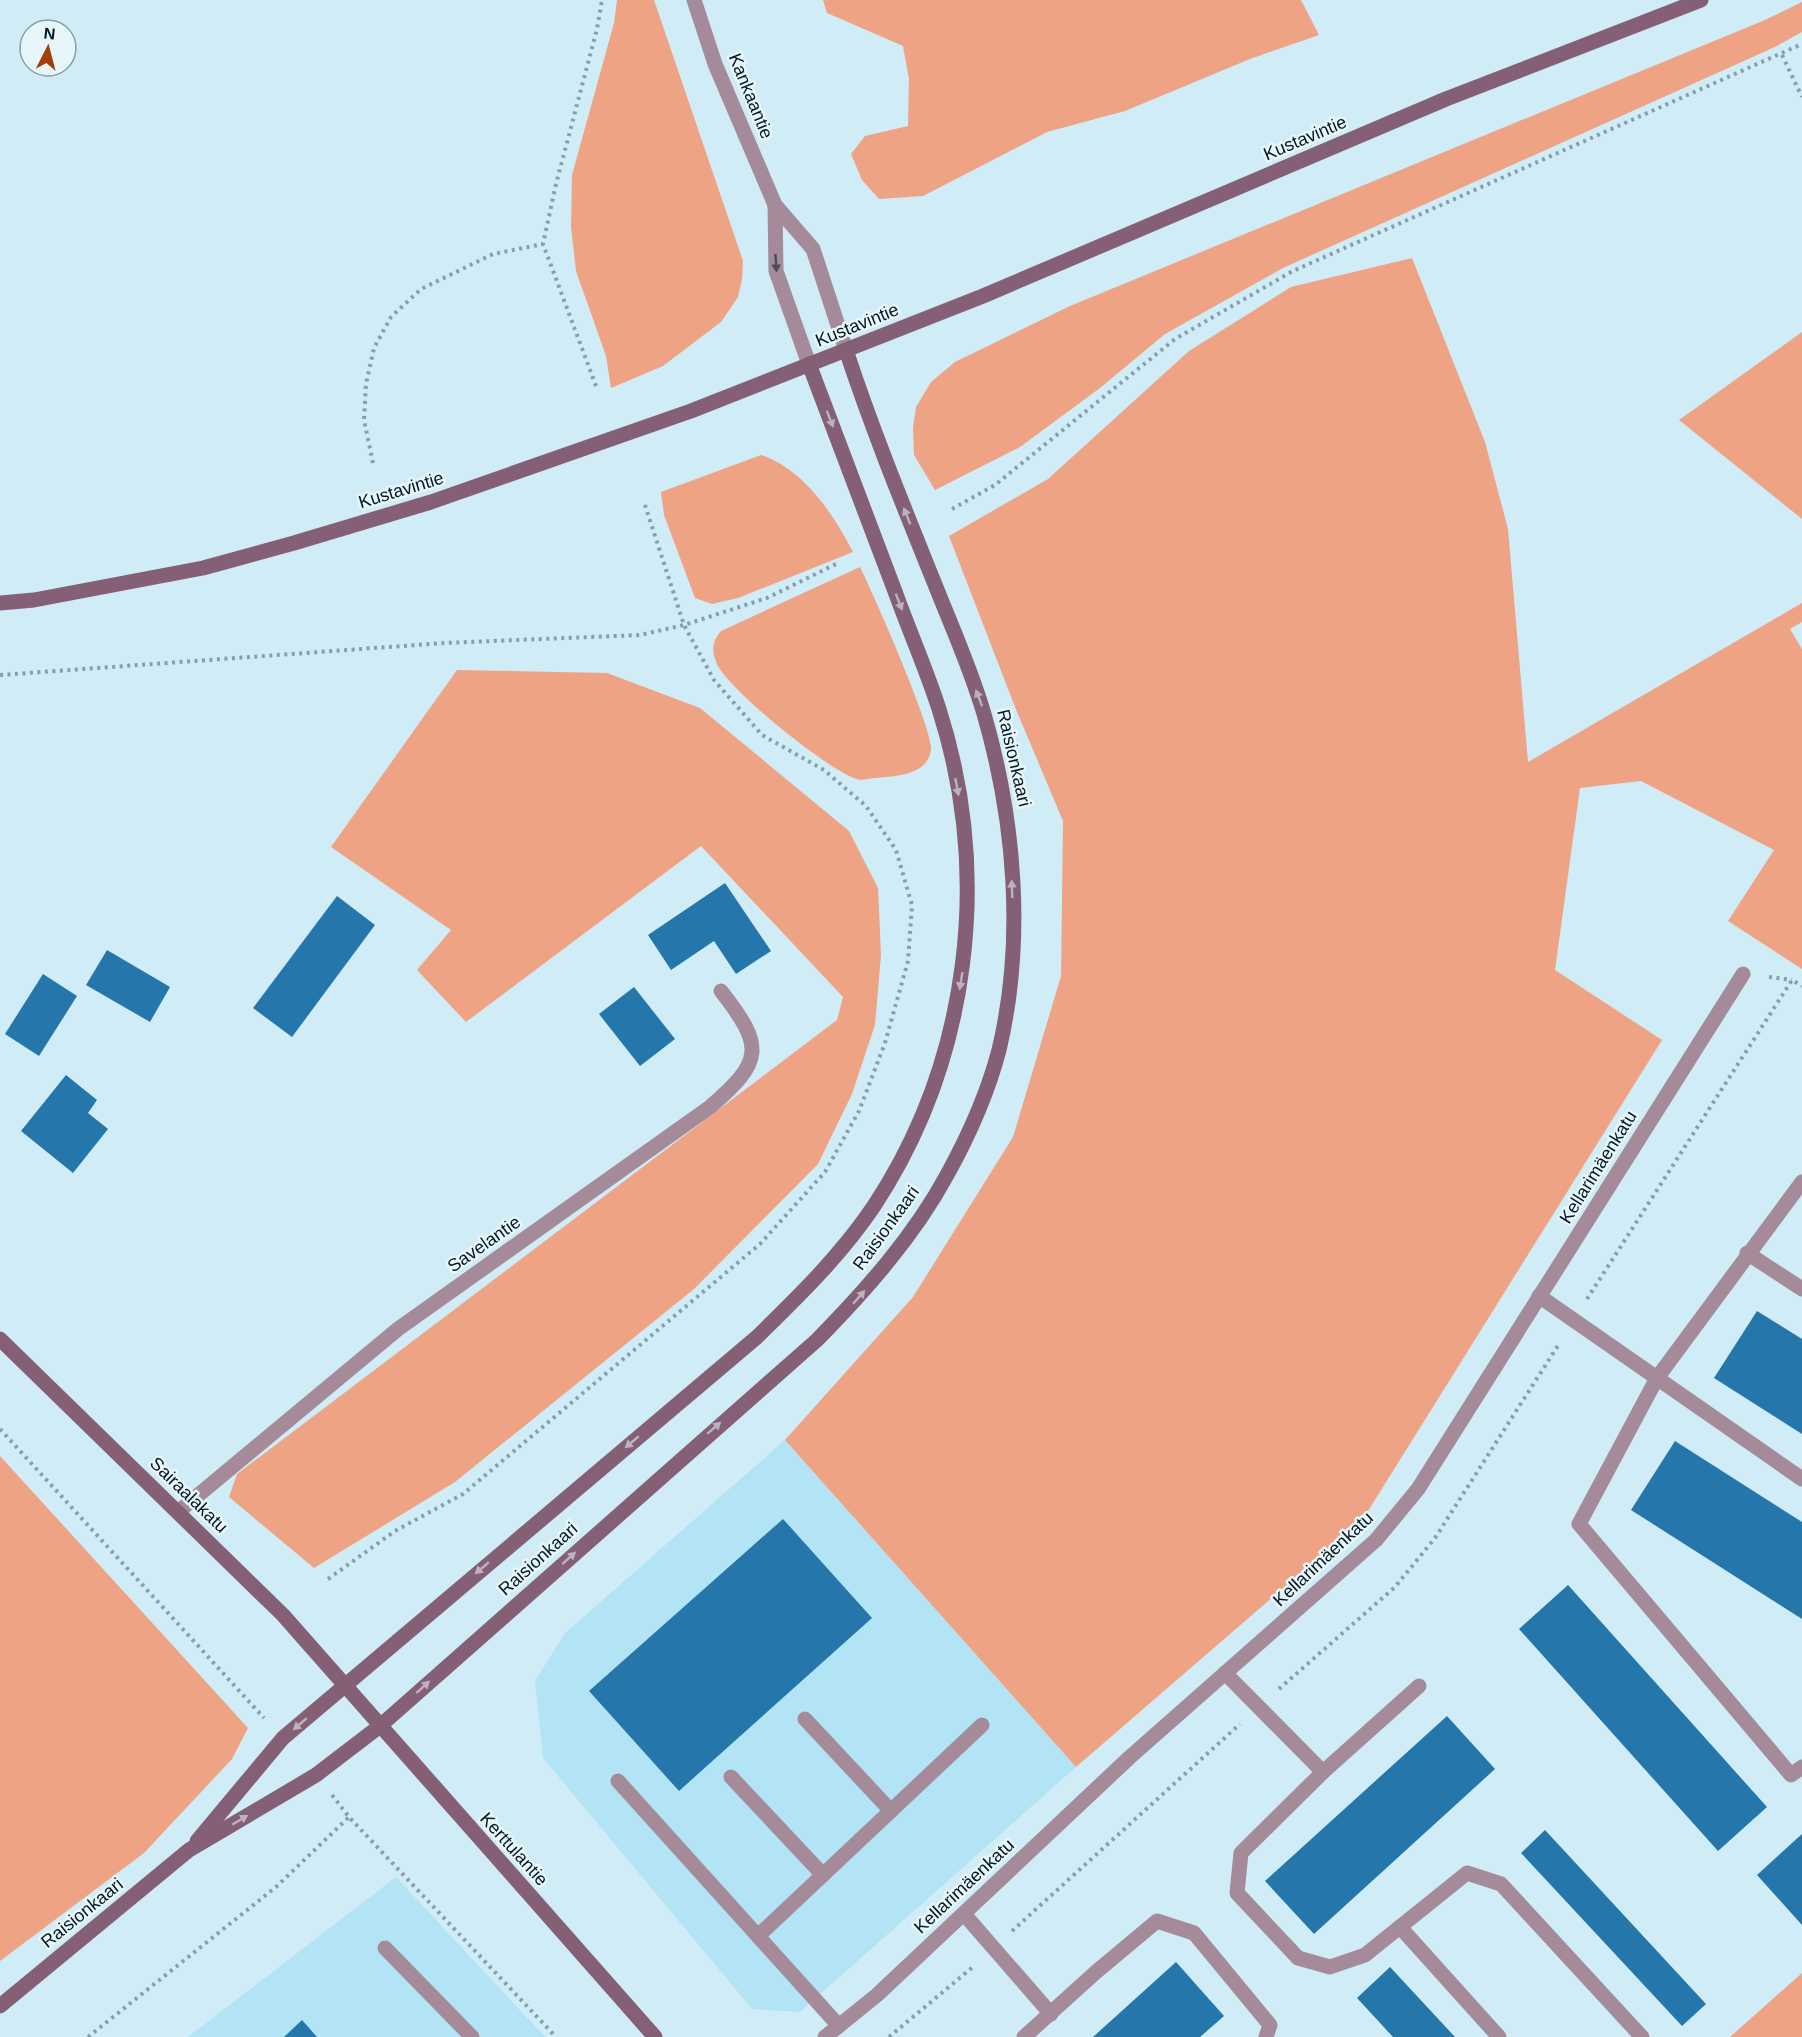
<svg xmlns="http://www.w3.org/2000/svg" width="1802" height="2037" font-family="Helvetica,sans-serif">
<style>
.built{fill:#b2e4f6}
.green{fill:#efa385}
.building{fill:#2576ab}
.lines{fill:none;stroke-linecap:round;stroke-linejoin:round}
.path{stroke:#85a0aa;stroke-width:4;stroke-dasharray:3 4.5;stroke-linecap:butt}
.lane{stroke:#a58b9a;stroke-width:15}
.street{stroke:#a58b9a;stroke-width:15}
.secondary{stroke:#845f75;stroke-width:15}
.oneway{fill:#4b4c57}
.oneway2{fill:#bbb2bf}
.labels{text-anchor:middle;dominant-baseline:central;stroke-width:5;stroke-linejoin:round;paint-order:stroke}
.street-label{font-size:18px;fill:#021921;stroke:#e8f6fc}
</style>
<rect width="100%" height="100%" fill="#cfecf7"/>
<g class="built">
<path d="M785 1440 1076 1767 800 2012 752 2009 543 1758 535 1681 565 1633Z"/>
<path d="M396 1877 545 2037H188Z"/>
</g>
<g class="green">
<path d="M617 0H654L743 261 742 279 738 297 721 322 663 366 611 388 606 356 576 271 571 227 572 175 614 23Z"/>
<path d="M823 0H1301L1319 35 1250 59 1125 111 1047 132 923 196 879 199 862 180 851 154 865 136 908 126 909 79 903 46 827 13Z"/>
<path d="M1802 2V32L1775 47 1283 268 1165 334 1100 388 1020 447 935 490 914 455 913 428 916 407 931 382 955 362 1070 306 1765 20Z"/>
<path d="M1412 258 1485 442 1508 529 1528 762 1802 603V622L1790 629 1802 649V969L1728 921 1774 850 1641 781 1580 788 1555 970 1662 1040 1363 1519 1076 1767 785 1440 913 1297 1013 1137 1061 976 1063 821 1015 707 949 536 1048 479 1189 351 1291 287Z"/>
<path d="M1802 332V519L1679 420Z"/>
<path d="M761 455C803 469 833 513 853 552L738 598 712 604 695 598 664 515 661 492Z"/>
<path d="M860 567C872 591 934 731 931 750 927 776 895 776 875 778 870 778 862 781 857 779 830 772 728 689 717 664 711 650 712 642 721 631Z"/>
<path d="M457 670 607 673 700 708 849 831 878 888 881 955 875 1025 852 1094 818 1164 694 1289 455 1482 314 1568 229 1497 237 1474 837 1020 843 997 701 846 466 1022 417 970 451 930 331 847Z"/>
<path d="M0 1456 248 1728 232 1759 144 1853 0 1961Z"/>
<path d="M1802 1973V2037H1730Z"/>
</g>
<g class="building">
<path d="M725 883 771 951 736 974 714 941 671 970 648 935Z"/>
<path d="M337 896 375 925 292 1037 253 1008Z"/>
<path d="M107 950 170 987 150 1022 86 985Z"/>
<path d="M43 974 77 996 39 1056 5 1034Z"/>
<path d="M634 987 675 1039 640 1066 599 1014Z"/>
<path d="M66 1075 97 1100 88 1113 108 1129 73 1173 21 1131Z"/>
<path d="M1757 1311 1802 1339V1434L1714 1378Z"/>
<path d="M1675 1441 1802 1522V1619L1631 1510Z"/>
<path d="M783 1519 872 1618 679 1791 589 1691Z"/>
<path d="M1568 1585 1767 1807 1718 1851 1519 1629Z"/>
<path d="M1447 1716 1495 1769 1314 1934 1265 1881Z"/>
<path d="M1545 1830 1706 2004 1682 2026 1521 1853Z"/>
<path d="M1802 1834V1925L1757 1875Z"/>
<path d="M1176 1962 1224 2016 1200 2037H1093Z"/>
<path d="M1390 1967 1455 2037H1393L1357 1998Z"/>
<path d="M302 2020 317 2037H284Z"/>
</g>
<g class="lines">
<g class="path">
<path d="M1782 55 1802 97"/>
<path d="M596 386 543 244 556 184 597 29 602 0"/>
<path d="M373 463 364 420 366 384 374 348 391 317 421 289 493 254 543 244"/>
<path d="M952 509 995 485 1175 339 1293 271 1802 44"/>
<path d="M0 675 444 643 640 635 684 625 767 598 838 563"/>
<path d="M1769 977 1792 980"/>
<path d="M1587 1299 1792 980 1802 986"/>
<path d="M0 1429 264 1718"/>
<path d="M328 1579 395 1531 463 1494 760 1244 825 1172 859 1111 885 1043 908 961 912 905 896 850 866 806 824 770 762 735 714 680 684 625 644 502"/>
<path d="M1279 1689 1395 1587 1435 1538 1559 1344"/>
<path d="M332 1795 349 1817 556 2037"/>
<path d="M1012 1931 1240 1724"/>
<path d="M88 2037 276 1887 349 1817"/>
<path d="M889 2037 974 1966"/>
</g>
<g class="lane">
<path d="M1802 1182 1657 1378 1579 1524 1791 1775 1802 1767"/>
<path d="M1747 1253 1802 1289"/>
<path d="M1539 1296 1802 1479"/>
<path d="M1225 1673 1323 1772 1419 1686"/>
<path d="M805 1719 891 1811"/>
<path d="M1323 1772 1241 1853 1237 1893 1298 1958 1330 1967 1365 1955 1467 1873 1501 1884 1642 2037"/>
<path d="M731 1777 823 1875"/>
<path d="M618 1781 839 2026"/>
<path d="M964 1914 1051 2014"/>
<path d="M1400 1927 1499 2037"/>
<path d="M758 1936 982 1725"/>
<path d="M385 1948 472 2037"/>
<path d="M1024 2037 1096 1972 1157 1921 1194 1933 1270 2025 1266 2037"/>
</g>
<g class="street">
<path d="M694 0 715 64 775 205 813 249 846 350"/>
<path d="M775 205 776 271 809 364"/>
<path d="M178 1512 398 1329 710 1107C764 1061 764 1046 721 991"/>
<path d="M825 2037 877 1995 1130 1757 1376 1540 1418 1489 1743 974"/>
</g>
<g class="secondary">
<path d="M0 603 34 600 203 568 294 543 431 502 691 411 983 296 1446 99 1701 0"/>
<path d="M0 1339 283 1615 655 2037"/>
<path d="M197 1841 283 1738 757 1337C799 1296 841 1255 874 1206 970 1060 992 875 939 709 927 671 910 633 896 594 867 518 838 441 809 364"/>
<path d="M0 2006 189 1850 316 1775 380 1726 817 1340C866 1290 914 1236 947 1175 968 1137 988 1092 999 1050 1025 941 1015 821 984 714 971 669 951 625 934 582 903 505 872 429 846 350"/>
</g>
</g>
<defs><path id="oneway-solid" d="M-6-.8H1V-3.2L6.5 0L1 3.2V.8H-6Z" transform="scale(1.5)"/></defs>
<use class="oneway" href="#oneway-solid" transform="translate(776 263) rotate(86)"/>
<g class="oneway2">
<use href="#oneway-solid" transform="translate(830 419) rotate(69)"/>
<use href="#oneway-solid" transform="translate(907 516) rotate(-112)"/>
<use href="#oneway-solid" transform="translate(899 602) rotate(69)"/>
<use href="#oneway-solid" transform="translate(979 698) rotate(-111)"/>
<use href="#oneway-solid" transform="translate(957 787) rotate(79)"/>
<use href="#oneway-solid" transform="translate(1012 889) rotate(-92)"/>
<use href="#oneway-solid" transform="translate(961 981) rotate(99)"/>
<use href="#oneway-solid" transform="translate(859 1297) rotate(-49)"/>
<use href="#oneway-solid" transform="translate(714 1428) rotate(-41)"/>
<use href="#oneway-solid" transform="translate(632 1442) rotate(140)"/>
<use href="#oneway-solid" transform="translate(569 1558) rotate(-42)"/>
<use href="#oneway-solid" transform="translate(482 1568) rotate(140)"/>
<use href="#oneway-solid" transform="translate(423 1687) rotate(-42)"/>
<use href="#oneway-solid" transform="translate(300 1724) rotate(139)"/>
<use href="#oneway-solid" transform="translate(240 1820) rotate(-31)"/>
</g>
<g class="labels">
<g class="street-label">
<text transform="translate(751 96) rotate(68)">Kankaantie</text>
<text transform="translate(1305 138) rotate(-23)">Kustavintie</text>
<text transform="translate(857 325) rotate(-22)">Kustavintie</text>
<text transform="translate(401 490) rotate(-17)">Kustavintie</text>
<text transform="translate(1014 758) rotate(77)">Raisionkaari</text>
<text transform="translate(1598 1167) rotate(-58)">Kellarimäenkatu</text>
<text transform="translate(886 1228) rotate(-54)">Raisionkaari</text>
<text transform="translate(484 1244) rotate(-35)">Savelantie</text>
<text transform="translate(189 1495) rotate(44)">Sairaalakatu</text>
<text transform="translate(538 1559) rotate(-42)">Raisionkaari</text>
<text transform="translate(1323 1559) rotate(-43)">Kellarimäenkatu</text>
<text transform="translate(514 1849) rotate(48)">Kerttulantie</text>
<text transform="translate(964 1886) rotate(-43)">Kellarimäenkatu</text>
<text transform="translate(82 1913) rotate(-39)">Raisionkaari</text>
</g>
</g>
<g transform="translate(48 48) rotate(6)"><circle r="28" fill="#e8f6fc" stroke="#8c9ea4" stroke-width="1.5"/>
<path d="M0-4.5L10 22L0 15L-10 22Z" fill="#a23e08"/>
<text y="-9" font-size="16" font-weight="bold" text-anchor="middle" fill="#021921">N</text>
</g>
</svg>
